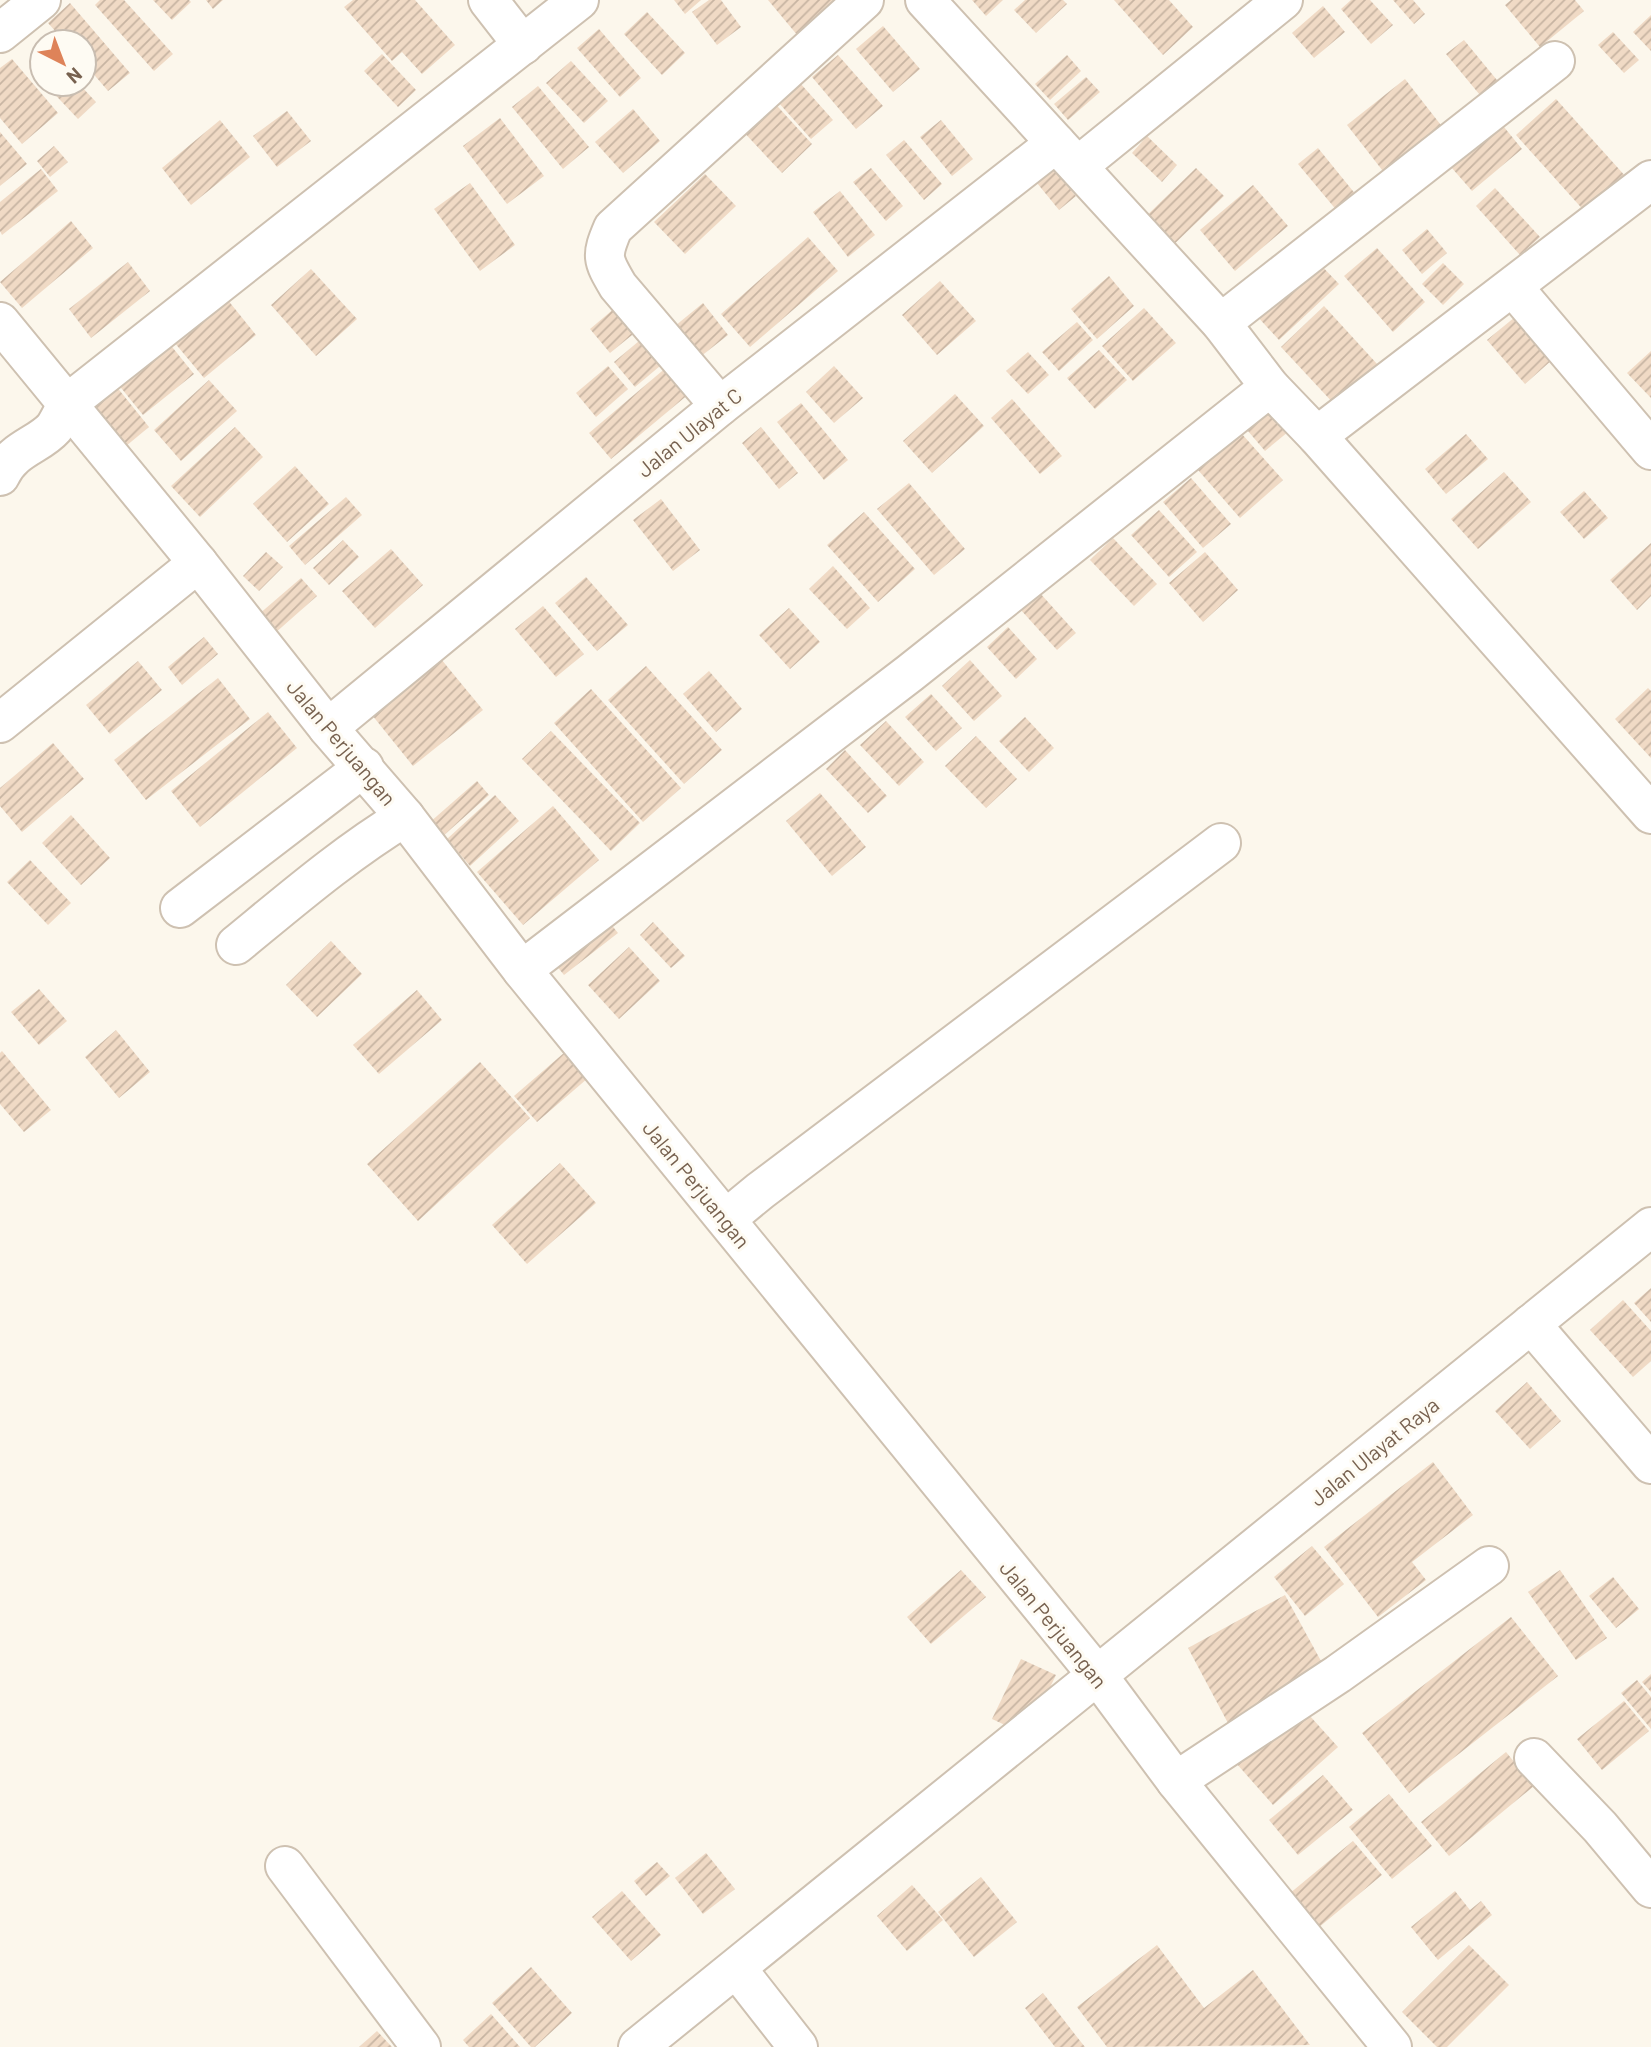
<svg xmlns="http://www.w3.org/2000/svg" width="1651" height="2047" font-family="Barlow,sans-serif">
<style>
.building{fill:url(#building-hatch)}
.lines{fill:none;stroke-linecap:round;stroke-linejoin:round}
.minor-casing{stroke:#cec1b1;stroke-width:42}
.minor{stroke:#fff;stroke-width:38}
.labels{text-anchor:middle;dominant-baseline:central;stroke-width:6;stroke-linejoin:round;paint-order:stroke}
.street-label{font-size:21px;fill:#77614f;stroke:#fefbf3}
</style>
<defs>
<pattern id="building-hatch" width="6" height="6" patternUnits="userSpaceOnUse" patternTransform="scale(1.75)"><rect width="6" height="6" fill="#f0dac5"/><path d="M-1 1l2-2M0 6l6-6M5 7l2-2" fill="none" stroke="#c7b4a2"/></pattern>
</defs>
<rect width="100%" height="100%" fill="#fcf7ec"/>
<g class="building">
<path d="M100 0H124L173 54 154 71 95 5Z"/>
<path d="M153 0H189L191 2 172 20Z"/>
<path d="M206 0H223L213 9Z"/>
<path d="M353 0H415L455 45 422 74 402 52 392 61 344 7Z"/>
<path d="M674 0H701L685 14Z"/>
<path d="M709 0H721L741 27 717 45 692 12Z"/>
<path d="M768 0H833L836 4 798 36Z"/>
<path d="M972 0H1003L986 16Z"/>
<path d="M1025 0H1063L1067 4 1036 33 1014 10Z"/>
<path d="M1114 0H1169L1193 27 1163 55Z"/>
<path d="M1351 0H1370L1393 25 1371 44 1341 9Z"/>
<path d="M1393 0H1413L1425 14 1414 24Z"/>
<path d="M1511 0H1575L1584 11 1540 47 1505 5Z"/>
<path d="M70 3 130 73 108 91 84 63V42H65L48 23Z"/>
<path d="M1323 6 1345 32 1314 58 1292 33Z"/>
<path d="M647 12 685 53 662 75 624 34Z"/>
<path d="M1651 15V51L1633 32Z"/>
<path d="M883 26 920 69 893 92 856 49Z"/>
<path d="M599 29 641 78 620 97 577 48Z"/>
<path d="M1613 32 1639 60 1624 73 1598 45Z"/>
<path d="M1464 40 1506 91 1489 106 1446 54Z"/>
<path d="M382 54 416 90 398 107 364 71Z"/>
<path d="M838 55 883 106 856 129 812 77Z"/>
<path d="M1067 55 1081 71 1050 100 1035 84Z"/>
<path d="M12 59 58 113 22 144 0 118V68Z"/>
<path d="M571 61 608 101 584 123 546 83Z"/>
<path d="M792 74 833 120 811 139 770 93Z"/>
<path d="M1086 77 1100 92 1068 120 1054 104Z"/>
<path d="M1405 79 1444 129 1386 175 1347 125Z"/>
<path d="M45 84H79L96 102 78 119Z"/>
<path d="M538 86 589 147 563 169 512 107Z"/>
<path d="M769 97 812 144 782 173 738 126Z"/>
<path d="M1556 99 1627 178 1587 214 1516 135Z"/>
<path d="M633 109 660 141 623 173 595 142Z"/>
<path d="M287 111 311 141 277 167 253 136Z"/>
<path d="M1495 116 1522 149 1472 191 1444 159Z"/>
<path d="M500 118 544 176 507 204 463 146Z"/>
<path d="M220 120 250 157 191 205 162 168Z"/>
<path d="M941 120 973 159 952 176 920 137Z"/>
<path d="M0 132 27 164 0 186Z"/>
<path d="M1147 136 1177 165 1162 182 1132 153Z"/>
<path d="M904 140 942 184 924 200 886 155Z"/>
<path d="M54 146 68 162 50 177 37 161Z"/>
<path d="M1318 148 1357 196 1338 212 1298 164Z"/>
<path d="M871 168 903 206 886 221 853 182Z"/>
<path d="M1196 168 1224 196 1166 252 1139 223Z"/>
<path d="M41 169 58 191 2 235 0 231V202Z"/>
<path d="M1053 169 1076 196 1059 210 1037 183Z"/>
<path d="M705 174 736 206 685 254 654 222Z"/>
<path d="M470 183 515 245 480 271 434 209Z"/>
<path d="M1253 185 1288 226 1235 271 1200 230Z"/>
<path d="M1495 188 1540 237 1520 255 1476 206Z"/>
<path d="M840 191 875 235 848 257 813 212Z"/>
<path d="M71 221 93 248 22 308 0 282Z"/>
<path d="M1427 229 1447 253 1422 274 1402 250Z"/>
<path d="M808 237 838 271 750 347 721 314Z"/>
<path d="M1377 248 1425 302 1393 332 1344 276Z"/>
<path d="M1315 259 1339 284 1279 340 1256 315Z"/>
<path d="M128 262 150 291 91 338 69 309Z"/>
<path d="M1443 263 1464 284 1443 305 1422 284Z"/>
<path d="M311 269 357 319 316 356 271 305Z"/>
<path d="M1109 276 1134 306 1097 339 1071 309Z"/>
<path d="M940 281 976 321 937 355 902 315Z"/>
<path d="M227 299 256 335 204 378 174 342Z"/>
<path d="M703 303 728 335 700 357 675 326Z"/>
<path d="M1324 306 1378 365 1335 405 1281 347Z"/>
<path d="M616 307 637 331 610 353 590 329Z"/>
<path d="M1144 308 1176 343 1133 381 1102 346Z"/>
<path d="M1515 317 1552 360 1525 384 1487 340Z"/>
<path d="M1077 322 1093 340 1059 371 1042 352Z"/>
<path d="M645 336 666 361 635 387 614 362Z"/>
<path d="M164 337 194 374 143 415 113 378Z"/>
<path d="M1099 350 1127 380 1095 409 1067 378Z"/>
<path d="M1651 351V398L1627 373Z"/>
<path d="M1028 352 1049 375 1028 394 1006 371Z"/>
<path d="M608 366 628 389 596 417 576 393Z"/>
<path d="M668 366 690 393 611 459 589 433Z"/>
<path d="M834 366 863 398 834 423 806 392Z"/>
<path d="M209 380 237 411 181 461 154 430Z"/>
<path d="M116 386 149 427 120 451 86 411Z"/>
<path d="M955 394 984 426 932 473 903 441Z"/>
<path d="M1260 398 1288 432 1265 451 1236 417Z"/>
<path d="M1012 399 1062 456 1040 474 991 418Z"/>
<path d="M801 403 848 460 824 480 777 422Z"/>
<path d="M1233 424 1283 480 1240 518 1191 462Z"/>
<path d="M235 427 263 457 200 517 171 486Z"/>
<path d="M761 427 798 473 779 489 742 443Z"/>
<path d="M1466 434 1488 459 1446 494 1425 469Z"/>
<path d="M295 466 329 504 287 542 253 504Z"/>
<path d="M1504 472 1531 502 1478 549 1451 519Z"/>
<path d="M1191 478 1231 524 1203 548 1163 502Z"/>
<path d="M909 483 965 549 934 575 877 509Z"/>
<path d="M1584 491 1608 518 1584 539 1560 512Z"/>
<path d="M346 497 362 515 305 565 289 546Z"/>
<path d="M661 499 700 550 673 571 633 520Z"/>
<path d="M1159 510 1197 552 1169 577 1131 535Z"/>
<path d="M864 512 915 569 878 602 827 545Z"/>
<path d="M1113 538 1157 584 1134 606 1090 560Z"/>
<path d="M343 540 359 557 329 585 313 568Z"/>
<path d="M1651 543V596L1637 610 1610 580Z"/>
<path d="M391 549 423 585 375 628 342 591Z"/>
<path d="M266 552 283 567 259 591 243 576Z"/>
<path d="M1205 552 1238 590 1203 622 1169 583Z"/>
<path d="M833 566 870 608 847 629 809 589Z"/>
<path d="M586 577 628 625 597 651 555 603Z"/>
<path d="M301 578 317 596 274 634 258 615Z"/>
<path d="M1039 592 1076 633 1057 650 1020 609Z"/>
<path d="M543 606 584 654 556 677 515 629Z"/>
<path d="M789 608 820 642 790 669 759 635Z"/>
<path d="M1008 627 1037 659 1016 679 987 647Z"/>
<path d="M204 637 218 654 182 685 168 667Z"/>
<path d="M441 659 483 710 413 766 372 715Z"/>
<path d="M970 660 1002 696 974 721 942 686Z"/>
<path d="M138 661 162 690 110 734 86 705Z"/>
<path d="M646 666 722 750 684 784 608 700Z"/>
<path d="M709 671 742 709 716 732 683 694Z"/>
<path d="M218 678 250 719 146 800 114 760Z"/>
<path d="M1648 688 1651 691V758L1615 719Z"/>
<path d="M591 689 681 788 643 822 554 723Z"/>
<path d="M931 694 962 728 936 751 905 717Z"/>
<path d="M268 712 297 748 200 827 171 791Z"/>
<path d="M1025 717 1054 748 1029 772 999 741Z"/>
<path d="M886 721 924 762 899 786 860 745Z"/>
<path d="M551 731 640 823 611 851 522 759Z"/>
<path d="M976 736 1017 779 986 808 945 766Z"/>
<path d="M53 743 84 779 22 832 0 806V788Z"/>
<path d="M845 750 887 796 868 813 826 769Z"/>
<path d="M477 781 489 795 442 837 429 823Z"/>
<path d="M820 793 866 847 832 876 786 821Z"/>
<path d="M495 795 519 821 470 866 447 839Z"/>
<path d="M553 806 599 860 523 925 477 872Z"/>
<path d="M71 815 110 858 81 885 42 843Z"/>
<path d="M30 860 71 903 48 925 7 882Z"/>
<path d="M601 912 618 933 564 975 547 954Z"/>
<path d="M653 922 685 956 671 968 640 935Z"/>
<path d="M331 941 362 974 317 1017 286 985Z"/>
<path d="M629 947 660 981 619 1019 588 985Z"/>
<path d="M39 989 67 1021 39 1045 11 1012Z"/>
<path d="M417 990 442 1020 379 1074 353 1045Z"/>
<path d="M116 1030 150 1072 119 1098 85 1057Z"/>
<path d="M572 1046 595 1072 537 1122 514 1096Z"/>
<path d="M2 1051 51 1110 24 1132 0 1104V1053Z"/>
<path d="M480 1062 530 1118 418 1221 367 1164Z"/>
<path d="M560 1163 596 1203 527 1264 492 1225Z"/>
<path d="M1651 1288V1322L1634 1303Z"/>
<path d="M1623 1300 1651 1331V1361L1633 1377 1590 1330Z"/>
<path d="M1527 1382 1561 1421 1530 1449 1495 1411Z"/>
<path d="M1433 1462 1473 1515 1412 1562 1426 1580 1378 1617 1324 1547Z"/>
<path d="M1312 1546 1344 1584 1305 1616 1274 1577Z"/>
<path d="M961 1570 986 1597 931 1644 907 1617Z"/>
<path d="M1560 1570 1607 1638 1576 1660 1528 1592Z"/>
<path d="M1613 1577 1639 1609 1616 1628 1589 1596Z"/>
<path d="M1285 1595 1327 1672 1229 1725 1188 1648Z"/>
<path d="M1511 1617 1558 1676 1409 1793 1362 1733Z"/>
<path d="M1021 1659 1056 1675 1027 1735 992 1719Z"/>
<path d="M1651 1674V1692L1642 1682Z"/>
<path d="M1637 1680 1651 1697V1729L1621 1693Z"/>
<path d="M1624 1701 1649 1731 1602 1770 1577 1739Z"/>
<path d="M1300 1705 1338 1747 1273 1805 1236 1763Z"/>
<path d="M1506 1752 1534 1786 1449 1856 1421 1822Z"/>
<path d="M1323 1775 1353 1810 1298 1855 1269 1820Z"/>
<path d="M1389 1794 1432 1846 1392 1879 1349 1827Z"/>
<path d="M1353 1841 1382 1875 1318 1928 1289 1894Z"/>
<path d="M706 1853 735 1889 703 1914 675 1878Z"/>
<path d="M657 1862 670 1876 646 1896 634 1881Z"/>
<path d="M981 1877 1017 1922 974 1957 938 1912Z"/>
<path d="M912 1885 943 1920 907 1951 877 1916Z"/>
<path d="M622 1891 661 1935 631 1961 592 1917Z"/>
<path d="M1455 1891 1470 1910 1481 1901 1492 1915 1438 1960 1411 1927Z"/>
<path d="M1157 1945 1204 2008 1253 1970 1310 2045 1107 2047 1077 2007Z"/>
<path d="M1469 1945 1509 1985 1447 2047H1437L1402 2012Z"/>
<path d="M531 1967 572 2013 535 2047H531L492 2003Z"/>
<path d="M1043 1993 1077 2037 1085 2047H1055L1025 2008Z"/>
<path d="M491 2014 520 2047H469L463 2040Z"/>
<path d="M377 2031 392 2047H359Z"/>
</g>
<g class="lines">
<g class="minor-casing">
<g id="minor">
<path d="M488 0 523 45"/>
<path d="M925 0 1221 323 1270 387 1317 436 1651 814"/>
<path d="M0 33 41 0"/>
<path d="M1078 166 1283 0"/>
<path d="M1513 287 1651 450"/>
<path d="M0 322 198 563 328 728 405 817 522 970 1098 1676 1176 1781 1392 2047"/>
<path d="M1221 323 1555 61"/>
<path d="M720 406 618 286C602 259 601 256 613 228L864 0"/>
<path d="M1317 436 1651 180"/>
<path d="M0 476C13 448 38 446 54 428 59 421 63 411 68 403L579 0"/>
<path d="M0 723 198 563"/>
<path d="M328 728 720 406 1056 143"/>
<path d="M180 908 364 767"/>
<path d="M236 945C291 900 344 854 405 817"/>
<path d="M522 970 910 673 1270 387"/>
<path d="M726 1219 760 1191 1221 843"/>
<path d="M1531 1324 1651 1464"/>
<path d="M1534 1758 1600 1827 1651 1888"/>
<path d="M1176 1781 1338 1674 1489 1566"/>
<path d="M285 1866 421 2047"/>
<path d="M737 1969 798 2047"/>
<path d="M638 2047 1651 1227"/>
</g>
</g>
<use href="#minor" class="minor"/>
</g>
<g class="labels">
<g class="street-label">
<text transform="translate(689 432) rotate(-39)">Jalan Ulayat C</text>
<text transform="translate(342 742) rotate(50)">Jalan Perjuangan</text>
<text transform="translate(697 1184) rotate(51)">Jalan Perjuangan</text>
<text transform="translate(1374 1451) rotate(-39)">Jalan Ulayat Raya</text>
<text transform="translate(1054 1624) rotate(51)">Jalan Perjuangan</text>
</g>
</g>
<g transform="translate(63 63) rotate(138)"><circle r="33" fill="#fefbf3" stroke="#c8bdb1" stroke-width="2"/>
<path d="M0-5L12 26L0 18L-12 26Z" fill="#de8359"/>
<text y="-10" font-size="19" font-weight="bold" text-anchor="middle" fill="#77614f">N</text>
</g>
</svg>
